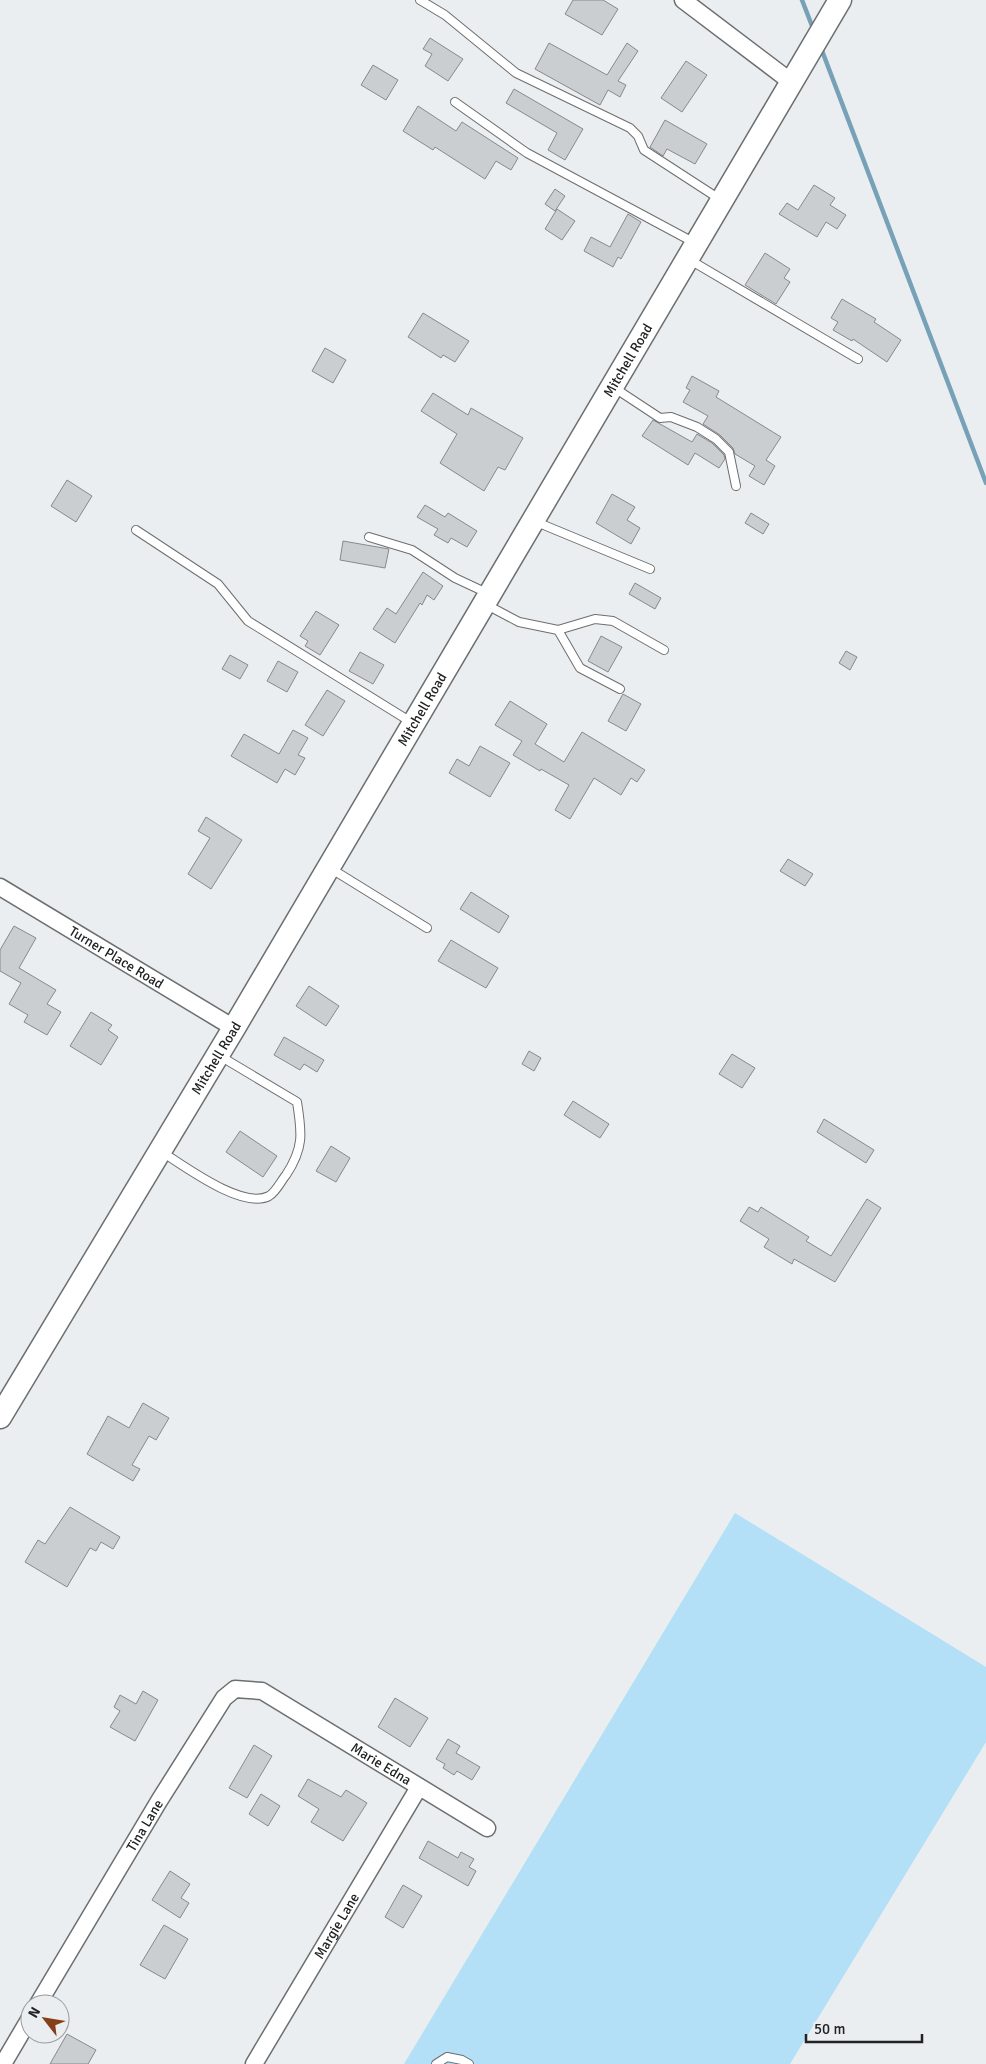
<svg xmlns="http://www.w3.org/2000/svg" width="986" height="2064" font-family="Signika,sans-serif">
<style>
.green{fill:#b3dff7}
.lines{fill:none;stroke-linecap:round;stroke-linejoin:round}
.stream{stroke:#77a1b7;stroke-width:4.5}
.building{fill:#cbced1;stroke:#868a8c}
.lane-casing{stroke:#6b6f70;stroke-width:10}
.street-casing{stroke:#6b6f70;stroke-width:19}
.secondary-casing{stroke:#6b6f70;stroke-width:25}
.lane{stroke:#fff;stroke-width:8}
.street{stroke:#fff;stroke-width:16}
.secondary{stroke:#fff;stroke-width:22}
.labels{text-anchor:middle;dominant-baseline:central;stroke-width:4;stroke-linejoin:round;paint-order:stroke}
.street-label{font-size:14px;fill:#212223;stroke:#eaeef0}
</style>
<rect width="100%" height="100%" fill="#eaeef0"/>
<path class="green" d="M735 1513 986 1667V1742L790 2064H404Z"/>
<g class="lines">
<g class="stream">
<path d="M802 0 814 31"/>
<path d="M821 48 986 483"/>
</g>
</g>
<g class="building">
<path d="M573 0H603L618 9 602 35 565 14Z"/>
<path d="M430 38 463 59 448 81 425 66 432 54 423 49Z"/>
<path d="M549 43 607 75 627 43 638 51 618 81 626 85 620 97 608 90 600 105 535 69Z"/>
<path d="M686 61 707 75 682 112 661 98Z"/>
<path d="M373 65 398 80 386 100 361 85Z"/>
<path d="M514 89 583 129 565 160 548 150 557 133 506 103Z"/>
<path d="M418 106 456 131 462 122 518 158 511 170 496 161 485 179 435 147 433 150 403 131Z"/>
<path d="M665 120 707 144 695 164 667 149 663 156 650 147Z"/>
<path d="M814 185 835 198 830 205 846 215 837 229 826 222 817 237 779 214 787 203 798 210Z"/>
<path d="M555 189 565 196 555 211 545 204Z"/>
<path d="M557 209 575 221 562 240 545 229Z"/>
<path d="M628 214 641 222 621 259 618 257 613 267 584 251 591 237 610 247Z"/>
<path d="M765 253 790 269 784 278 790 282 776 304 745 285Z"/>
<path d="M842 299 876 319 874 322 901 340 887 362 853 339 852 341 833 330 838 322 831 318Z"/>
<path d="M423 313 469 341 455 362 443 355 441 358 408 337Z"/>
<path d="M325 348 346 360 333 383 312 371Z"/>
<path d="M692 376 719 391 716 397 781 437 766 460 775 466 764 485 749 476 755 466 735 454 733 448 720 435 703 424 708 416 683 402 690 390 686 388Z"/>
<path d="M433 393 468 415 471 408 523 438 505 470 498 467 484 491 440 463 457 434 421 411Z"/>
<path d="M653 420 692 442 697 434 712 443 724 455 725 459 719 468 695 453 688 465 642 436Z"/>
<path d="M67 480 92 496 76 522 51 506Z"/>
<path d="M612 494 635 507 627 520 640 528 631 544 596 523Z"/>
<path d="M425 505 445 517 448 513 477 531 467 547 451 538 448 543 434 535 438 529 417 517Z"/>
<path d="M751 513 769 524 763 534 745 523Z"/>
<path d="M343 541 389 549 385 568 340 560Z"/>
<path d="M423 572 443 586 434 600 427 595 422 605 420 603 395 643 373 629 387 608 396 614Z"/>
<path d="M635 583 661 598 655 609 629 594Z"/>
<path d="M316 611 339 625 320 655 305 646 308 641 300 636Z"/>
<path d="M601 636 622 647 608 672 588 661Z"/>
<path d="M846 651 857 657 850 670 839 663Z"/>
<path d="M360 652 384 665 373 684 349 671Z"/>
<path d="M230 655 248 665 240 679 222 669Z"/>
<path d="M278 661 298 672 287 692 267 681Z"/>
<path d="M327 690 345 701 323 736 305 725Z"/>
<path d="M623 694 641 704 626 731 608 721Z"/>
<path d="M510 701 547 724 535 744 564 762 582 732 645 770 637 782 631 778 621 795 594 778 570 819 555 810 569 785 541 769 540 771 513 755 522 741 495 725Z"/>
<path d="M293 730 308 738 298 755 305 758 295 775 285 769 277 783 231 756 244 734 279 754Z"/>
<path d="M480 746 510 763 490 797 449 773 457 759 469 766Z"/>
<path d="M206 817 242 840 211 889 188 874 210 838 198 831Z"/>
<path d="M788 859 813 874 805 886 780 871Z"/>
<path d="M471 892 509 916 499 933 460 909Z"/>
<path d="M14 926 36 938 19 968 56 990 47 1004 61 1012 47 1035 24 1022 28 1015 9 1004 21 983 0 971V950Z"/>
<path d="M451 940 498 968 486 988 438 961Z"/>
<path d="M309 986 339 1006 326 1026 296 1006Z"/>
<path d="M91 1012 112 1025 108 1030 118 1037 101 1065 70 1046Z"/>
<path d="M284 1037 324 1060 317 1072 304 1064 300 1070 274 1055Z"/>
<path d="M529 1051 541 1058 534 1071 522 1064Z"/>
<path d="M732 1054 755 1068 742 1088 719 1074Z"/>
<path d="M573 1101 609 1124 600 1138 564 1115Z"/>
<path d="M824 1119 874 1150 866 1163 817 1132Z"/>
<path d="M240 1131 277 1156 263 1177 226 1152Z"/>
<path d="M331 1146 350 1158 336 1182 316 1171Z"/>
<path d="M867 1199 881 1208 835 1282 794 1259 792 1264 764 1247 769 1239 740 1221 749 1207 758 1212 761 1207 809 1237 806 1241 831 1256Z"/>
<path d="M143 1403 169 1418 156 1440 149 1436 132 1465 140 1469 133 1481 87 1454 108 1416 129 1428Z"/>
<path d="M70 1507 120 1537 113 1549 101 1542 96 1551 90 1548 67 1587 25 1562 38 1540 45 1544Z"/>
<path d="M143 1691 158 1700 135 1741 110 1727 120 1711 114 1707 120 1695 136 1704Z"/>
<path d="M395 1698 428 1718 410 1747 378 1727Z"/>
<path d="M448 1739 460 1746 456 1753 480 1767 472 1780 457 1771 454 1775 443 1768 445 1764 436 1759Z"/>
<path d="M254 1745 272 1756 247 1798 229 1788Z"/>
<path d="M308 1779 341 1797 346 1790 367 1803 343 1841 311 1822 319 1809 298 1796Z"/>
<path d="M261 1794 280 1806 268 1826 249 1814Z"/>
<path d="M428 1841 458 1858 461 1852 474 1859 469 1867 476 1871 468 1886 419 1858Z"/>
<path d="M170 1871 190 1884 181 1898 189 1903 180 1918 152 1900Z"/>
<path d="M403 1885 422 1896 403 1928 385 1917Z"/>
<path d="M164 1925 188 1939 165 1979 140 1965Z"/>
<path d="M67 2034 96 2050 88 2064H50Z"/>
</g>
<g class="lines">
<g class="lane-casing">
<g id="lane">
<path d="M420 0 445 15 516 73 630 128 638 136 644 150 721 200"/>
<path d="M455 102 527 153 695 243"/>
<path d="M690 260 858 359"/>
<path d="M613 387 660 418 671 417 697 427 716 439 729 452 736 486"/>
<path d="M534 521 650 569"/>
<path d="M136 530 218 584 248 621 411 722"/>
<path d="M369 537 412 550 455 578 487 593"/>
<path d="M485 604 519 622 558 630 580 668 620 689"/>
<path d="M558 630 595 619 613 621 664 650"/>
<path d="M330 868 427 928"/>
<path d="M162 1152C184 1166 243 1210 269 1196 276 1192 281 1181 286 1175 304 1148 302 1133 297 1102L220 1056"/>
<path d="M436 2064 447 2057 462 2060 469 2064"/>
</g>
</g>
<g class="street-casing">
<g id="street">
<path d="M683 0 790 81"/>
<path id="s1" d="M0 887 234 1028"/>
<path id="s2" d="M38 2004 159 1801 224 1698 235 1689 262 1691 487 1828"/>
<path d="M3 2064 30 2018"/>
<path id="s3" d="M254 2064 419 1787"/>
</g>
</g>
<g class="secondary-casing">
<g id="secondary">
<path id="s4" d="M0 1417 234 1028 840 0"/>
</g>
</g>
<use href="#lane" class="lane"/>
<use href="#street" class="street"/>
<use href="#secondary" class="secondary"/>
</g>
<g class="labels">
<g class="street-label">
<text stroke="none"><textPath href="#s4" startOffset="1229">Mitchell Road</textPath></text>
<text stroke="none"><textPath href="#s4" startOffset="824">Mitchell Road</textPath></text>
<text stroke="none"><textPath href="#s1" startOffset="136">Turner Place Road</textPath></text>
<text stroke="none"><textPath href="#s4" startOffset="419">Mitchell Road</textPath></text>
<text stroke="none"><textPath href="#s2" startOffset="539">Marie Edna</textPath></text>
<text stroke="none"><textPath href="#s2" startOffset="208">Tina Lane</textPath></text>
<text stroke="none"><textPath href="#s3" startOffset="161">Margie Lane</textPath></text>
</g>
</g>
<g transform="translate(45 2019) rotate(301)"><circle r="24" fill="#eaeef0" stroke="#9a9c9e"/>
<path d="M0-4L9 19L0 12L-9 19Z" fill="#853f19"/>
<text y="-8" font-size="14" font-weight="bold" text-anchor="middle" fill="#212223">N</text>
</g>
<path d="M806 2034v8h116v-8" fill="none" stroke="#212223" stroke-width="2.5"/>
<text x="814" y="2034" font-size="15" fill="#212223" stroke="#eaeef0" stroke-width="4" paint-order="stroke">50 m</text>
</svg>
